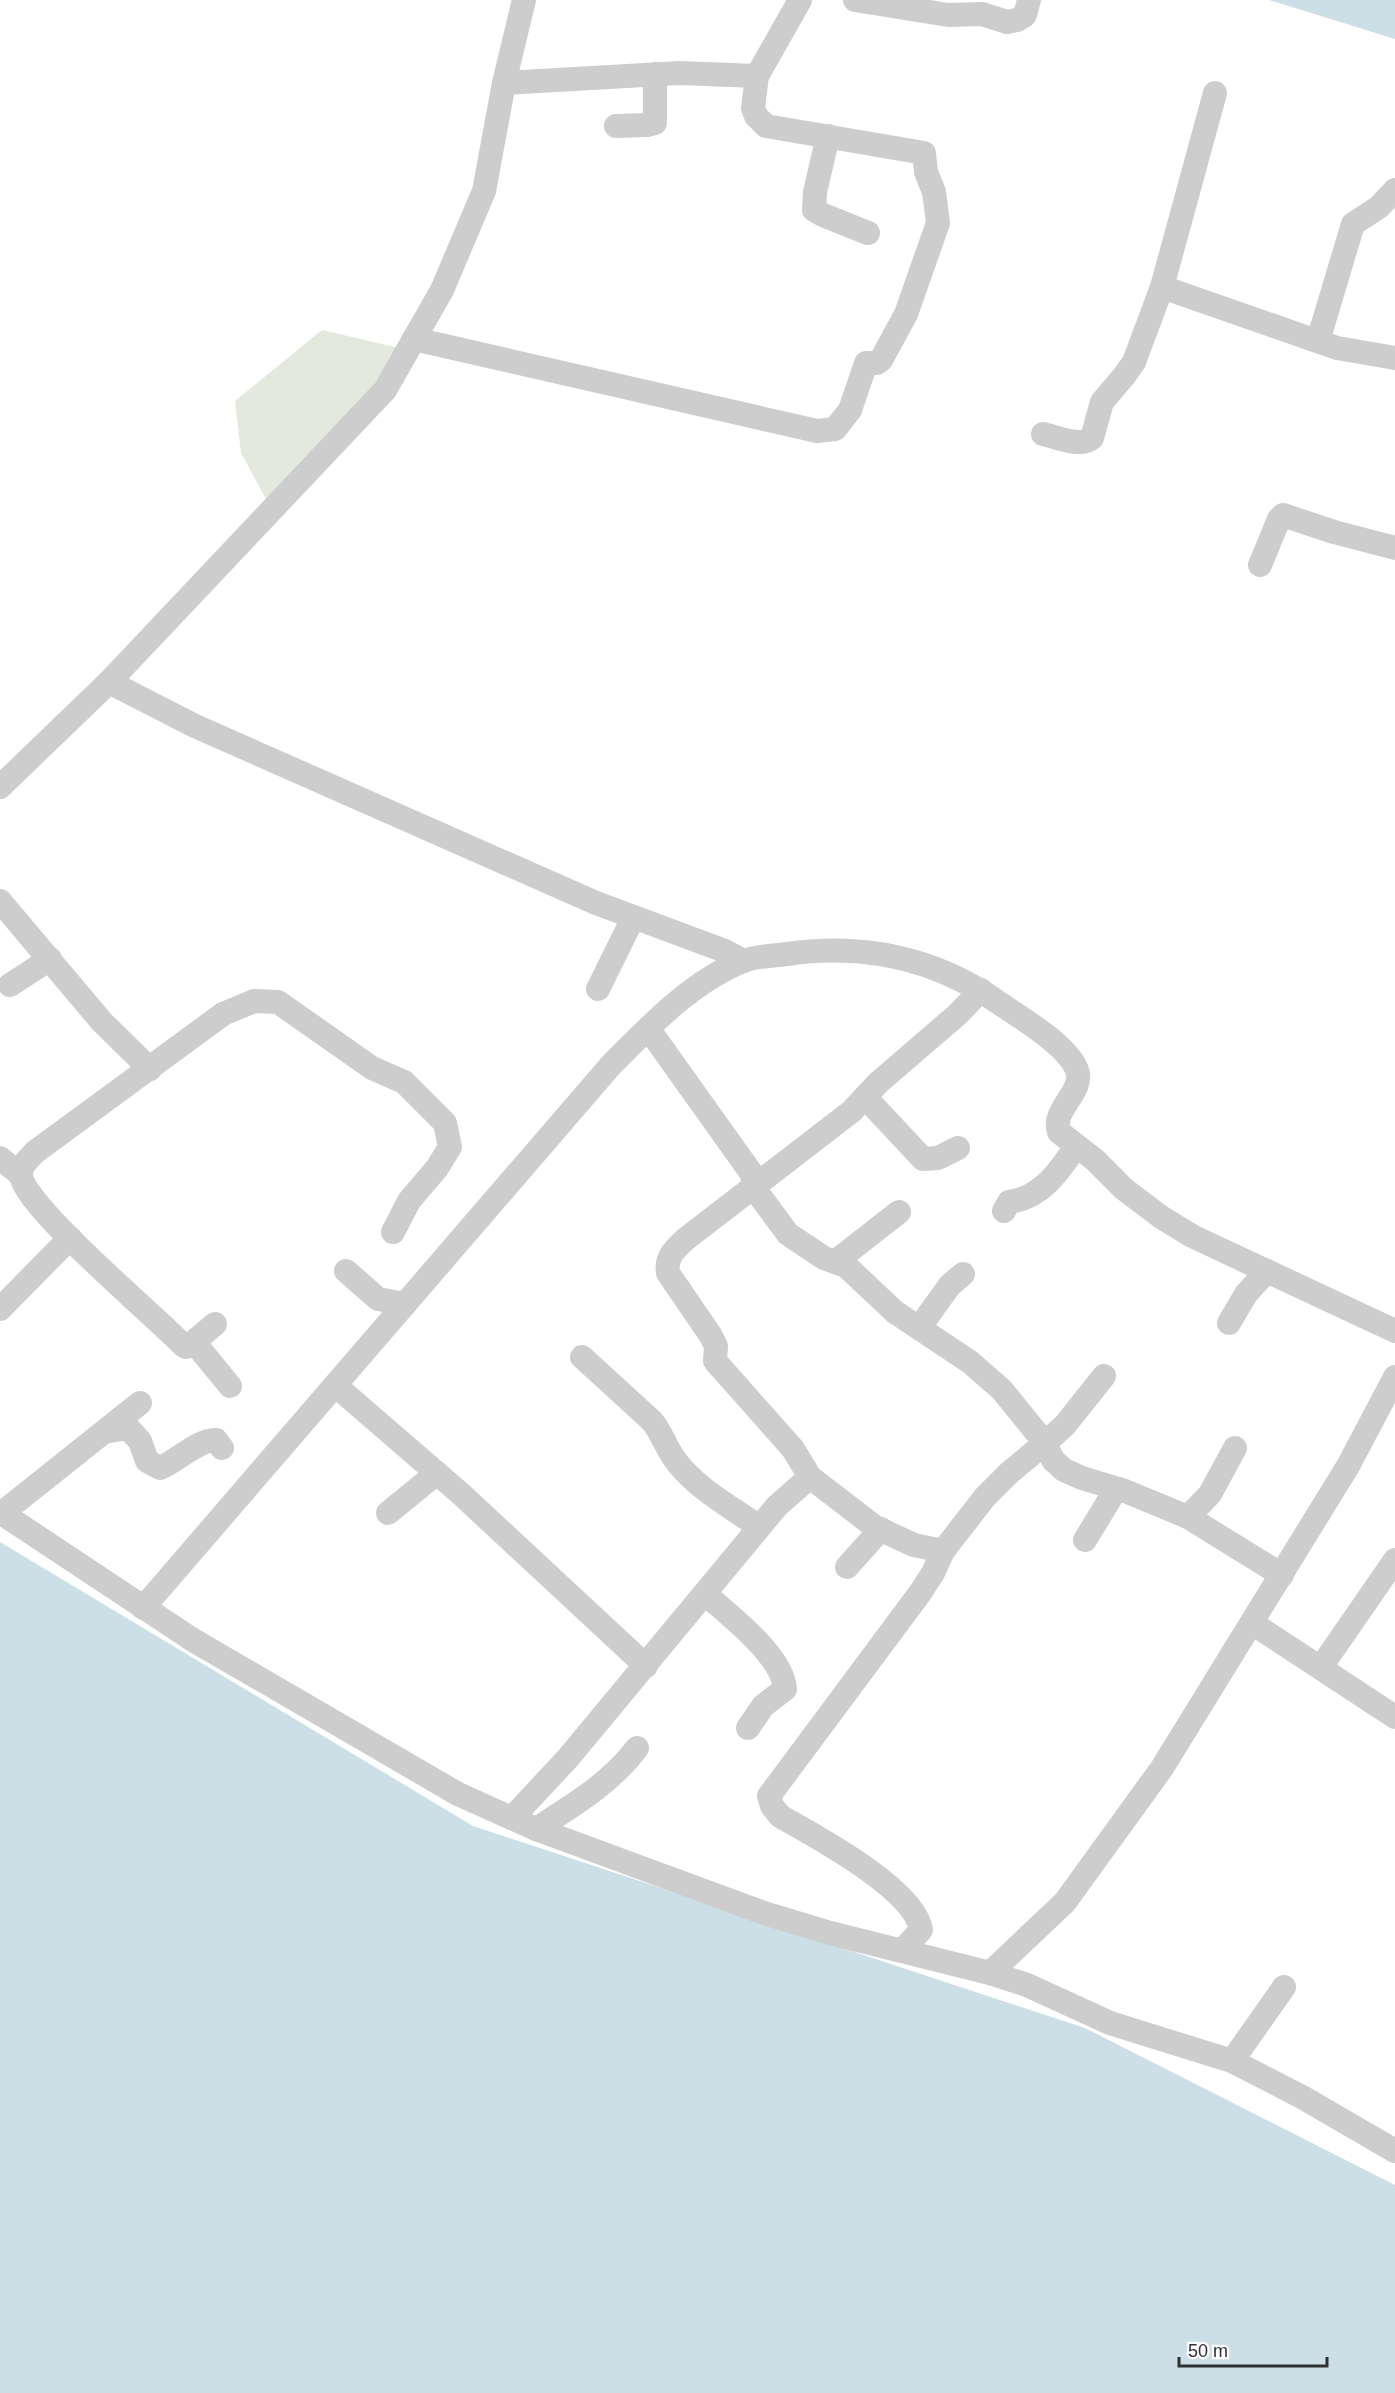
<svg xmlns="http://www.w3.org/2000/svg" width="1395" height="2393" font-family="Arial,sans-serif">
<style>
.green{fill:#e4e9dd}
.water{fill:#ccdfe7}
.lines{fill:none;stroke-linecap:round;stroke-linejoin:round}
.street{stroke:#cdcdcd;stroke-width:24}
</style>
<rect width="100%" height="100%" fill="#fff"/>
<path class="green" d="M322 330 399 348 358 408 266 499 241 453 235 401Z"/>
<g class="water">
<path d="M1269 0H1395V39Z"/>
<path d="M0 1542 473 1826 1085 2028 1395 2185V2393H0Z"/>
</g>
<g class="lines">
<g class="street">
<path d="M855 0 948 15 982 14 1007 22 1017 20 1025 15 1029 0"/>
<path d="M504 83 680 73 757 76"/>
<path d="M616 126 647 125 655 123V74"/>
<path d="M828 136 815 192 814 210 823 215 868 233"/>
<path d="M1162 287 1337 348 1395 358"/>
<path d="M414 339 817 431 835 429 850 410 866 363H877L881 360 906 314 938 223 934 192 926 172 924 153 766 126 756 116 753 108 757 76 800 0"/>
<path d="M1318 341 1353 224 1379 207 1395 190"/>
<path d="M1043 434C1057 437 1080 448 1092 438L1102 402 1124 376 1134 362 1162 287 1215 93"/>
<path d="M1260 565 1279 519 1283 515 1334 532 1395 548"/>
<path d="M109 682 195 726 596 903 725 951 744 961"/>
<path d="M0 787 109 682 385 390 442 290 484 191 504 83 524 0"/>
<path d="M0 901 102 1022 150 1069"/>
<path d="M10 985 50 959"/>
<path d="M598 989 633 918"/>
<path d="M647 1030 655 1038 752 1174 754 1188 788 1234 824 1258 846 1266 895 1312 970 1362 1002 1390 1045 1443 1009 1473 985 1497 943 1551 933 1573 920 1593 769 1796 772 1806 780 1816C815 1836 915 1889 921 1930L902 1951"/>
<path d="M865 1097 923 1159 938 1158 958 1148"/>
<path d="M0 1158 21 1175"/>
<path d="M1004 1211 1009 1202C1041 1198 1059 1172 1076 1146"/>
<path d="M835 1262 899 1212"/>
<path d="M346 1271 378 1299 405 1304"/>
<path d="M0 1309 70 1238"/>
<path d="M1229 1323 1246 1294 1267 1271"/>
<path d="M215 1324 190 1345 186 1347 183 1345C155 1316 23 1205 21 1175 20 1165 29 1159 35 1152L223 1014 254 1001 278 1002 372 1068 404 1082 445 1123 450 1147 437 1168 409 1201 393 1232"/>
<path d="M919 1328 950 1285 963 1274"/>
<path d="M194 1342 230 1386"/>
<path d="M582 1357 652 1421C662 1433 666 1448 676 1461 697 1489 731 1507 759 1527"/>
<path d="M1104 1376 1065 1425 1045 1443 1053 1460 1064 1470 1082 1478 1125 1491 1188 1517 1282 1575"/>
<path d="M336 1386 461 1494 646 1666"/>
<path d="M104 1432 128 1428 140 1441 147 1461 160 1468C177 1461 199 1439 216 1440L222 1448"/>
<path d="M0 1512 193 1640 458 1794 536 1829 764 1913 830 1933 990 1973 1027 1985 1110 2023 1232 2061 1302 2097 1395 2151"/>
<path d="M2 1513 140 1403"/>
<path d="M388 1513 437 1473"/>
<path d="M1188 1517 1210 1494 1235 1448"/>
<path d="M1085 1540 1116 1489"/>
<path d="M943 1551 914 1545 875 1527 810 1477 793 1449 715 1361 716 1346 711 1336 668 1273C665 1257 676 1248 687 1238L852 1111 878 1083 957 1015 981 990"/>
<path d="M847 1567 881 1529"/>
<path d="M705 1594C729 1615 783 1656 785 1689L763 1706 748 1728"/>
<path d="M143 1608 611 1065C650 1026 691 982 743 961 756 956 773 956 787 954 865 943 938 959 1002 1005 1024 1020 1067 1045 1077 1070 1085 1092 1051 1109 1059 1132L1095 1160 1124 1189 1161 1217 1192 1236 1395 1331"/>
<path d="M1252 1623 1395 1717"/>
<path d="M1321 1667 1395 1560"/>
<path d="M512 1818 568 1758 777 1506 810 1477"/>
<path d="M536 1829C572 1806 611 1783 637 1748"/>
<path d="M990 1973 1065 1902 1162 1768 1348 1466 1395 1377"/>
<path d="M1232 2061 1284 1987"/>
</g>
</g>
<path d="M1179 2357v9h148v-9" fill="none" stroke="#303030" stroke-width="3"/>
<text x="1188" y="2357" font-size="18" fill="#303030" stroke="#ffffff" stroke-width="4.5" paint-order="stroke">50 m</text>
</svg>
